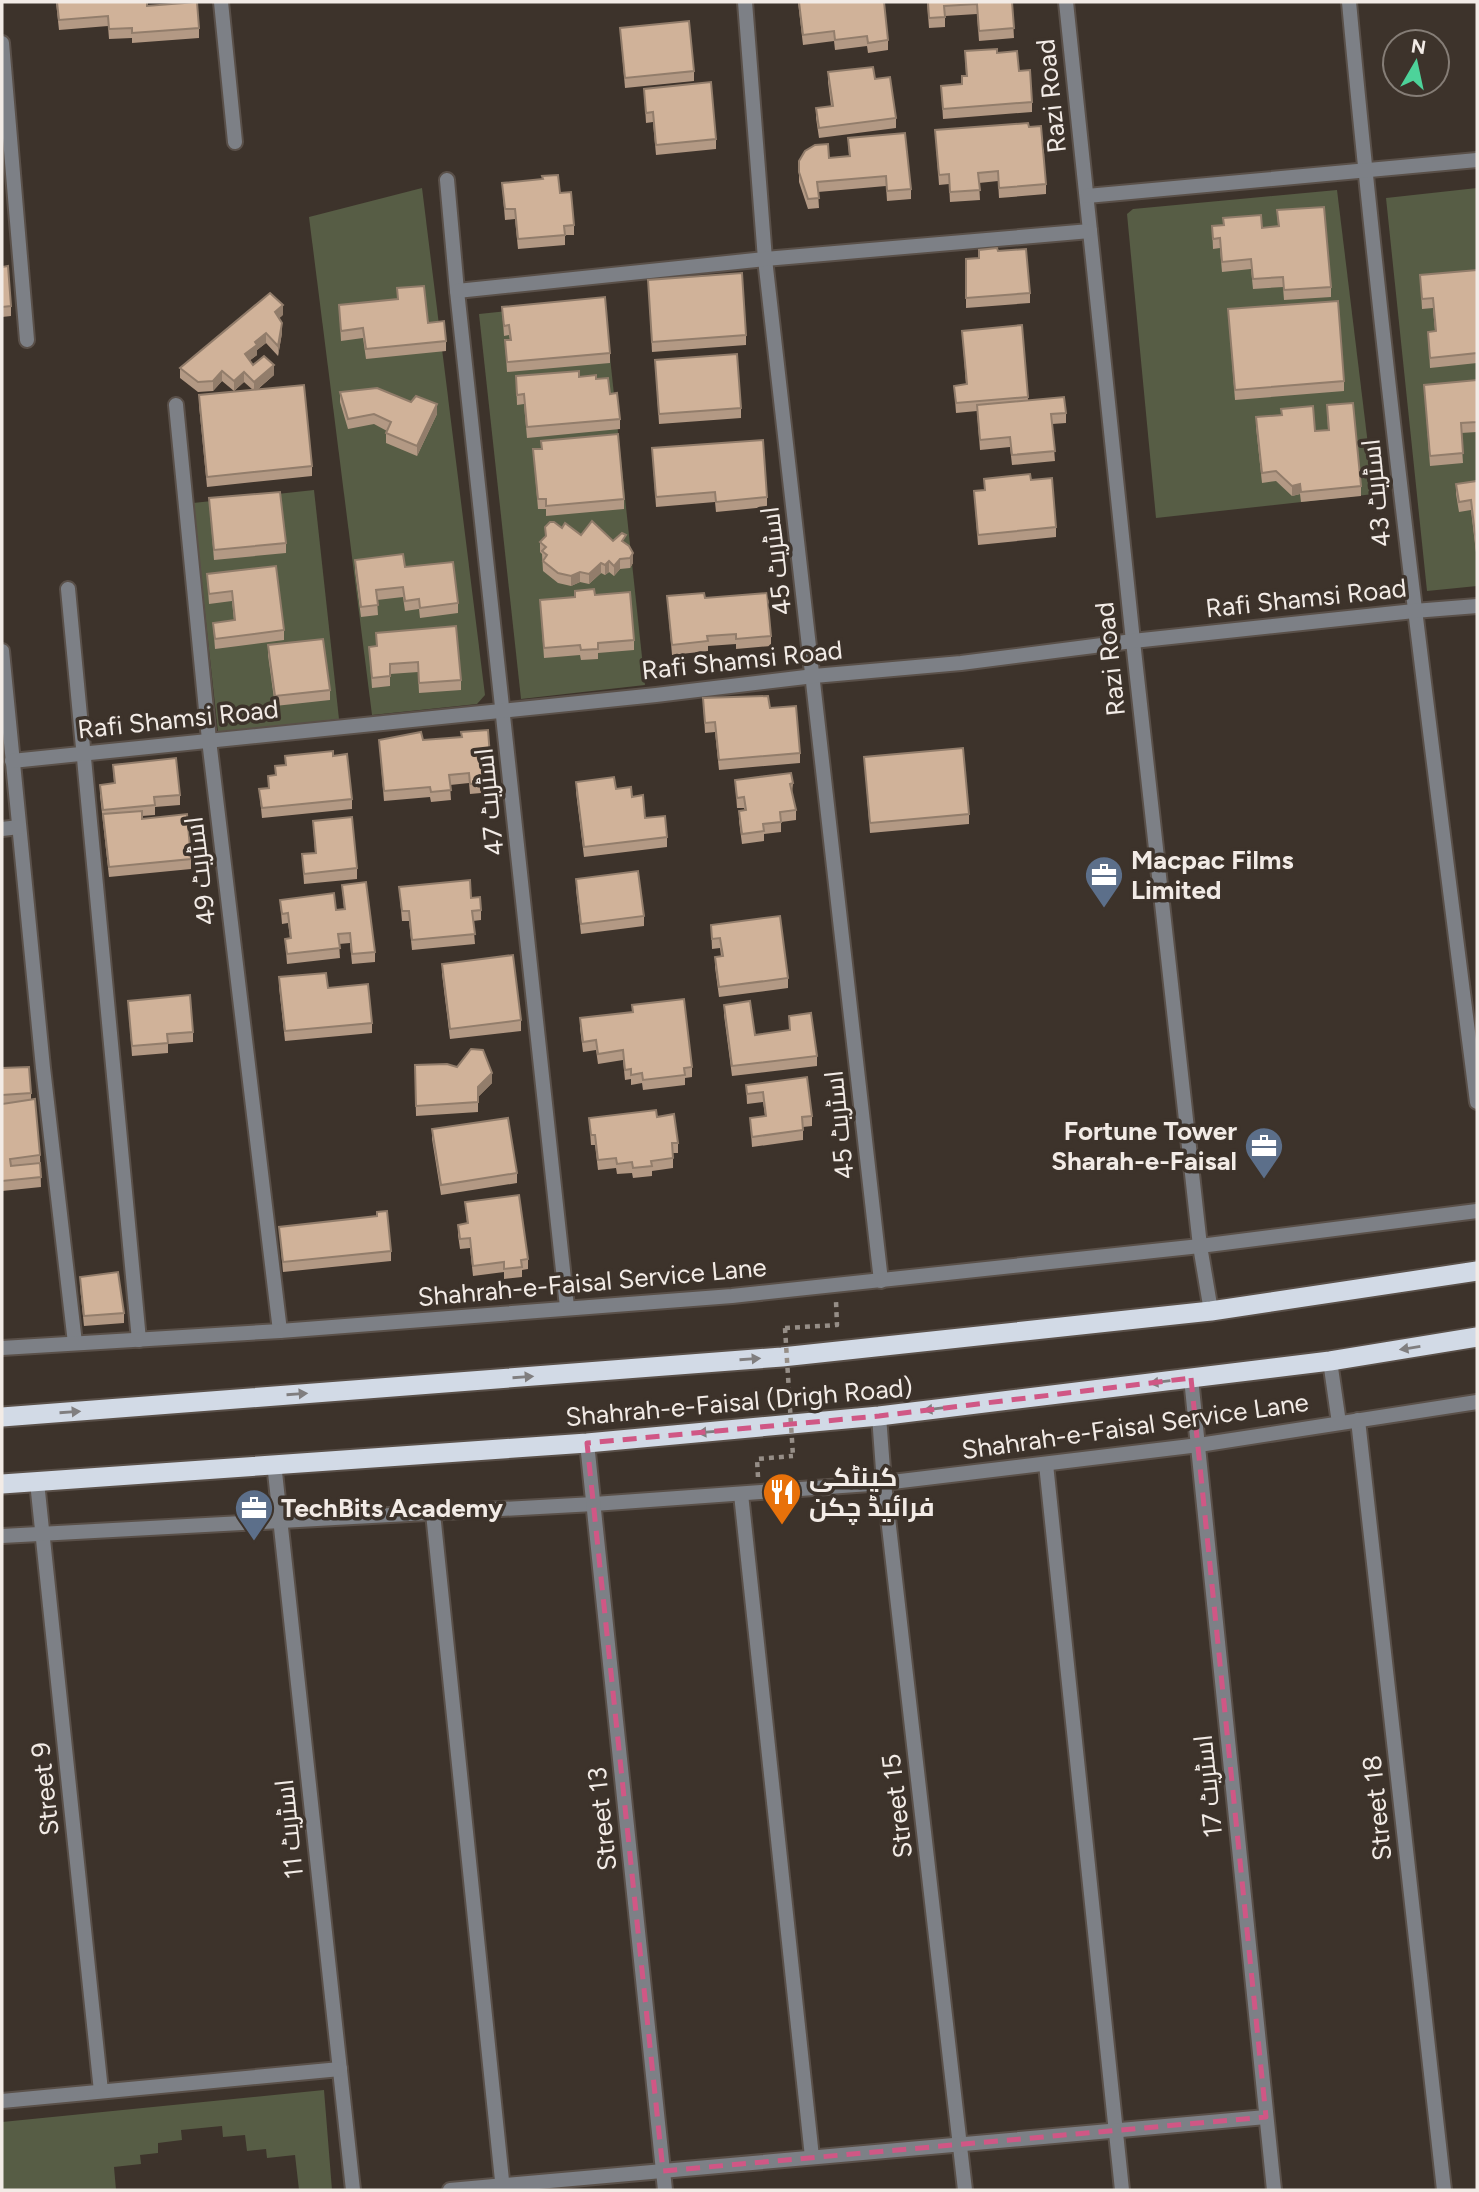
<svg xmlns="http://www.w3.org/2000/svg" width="1479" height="2192" font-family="Figtree,Cairo,sans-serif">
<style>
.green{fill:#575d45}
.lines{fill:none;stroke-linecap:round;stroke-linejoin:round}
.minor-casing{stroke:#5a5049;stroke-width:18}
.tertiary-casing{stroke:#5a5049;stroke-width:18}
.trunk-casing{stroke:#5a5049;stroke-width:23}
.path{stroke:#968e87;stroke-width:4.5;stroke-dasharray:5 5;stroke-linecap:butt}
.minor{stroke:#7d8086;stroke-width:14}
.tertiary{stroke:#7d8086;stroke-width:14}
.trunk{stroke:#d2dae6;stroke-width:19}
.path-bridge{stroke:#968e87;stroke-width:4.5;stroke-dasharray:5 5;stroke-linecap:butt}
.wall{fill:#b39984}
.shaded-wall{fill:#927d6b}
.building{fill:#d0b299;stroke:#927d6b;stroke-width:2}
.oneway{fill:#807e7f}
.marked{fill:none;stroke:#d05785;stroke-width:5;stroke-dasharray:14 9;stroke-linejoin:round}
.labels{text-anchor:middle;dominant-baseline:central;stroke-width:7;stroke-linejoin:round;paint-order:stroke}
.street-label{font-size:26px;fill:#f2ebe6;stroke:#3d332b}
.poi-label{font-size:26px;font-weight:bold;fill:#f2ebe6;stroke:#3d332b;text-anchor:start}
</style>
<rect width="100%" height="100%" fill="#3d332b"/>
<g class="green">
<path d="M422 188 485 695 477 704 372 715 309 217Z"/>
<path d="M1477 188V586L1427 591 1386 198Z"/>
<path d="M1337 190 1374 494 1156 518 1127 214 1133 209Z"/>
<path d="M604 301 645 685 521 699 479 314Z"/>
<path d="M314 490 339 719 218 732 193 503Z"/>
<path d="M324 2090 332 2190H299L295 2155 267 2158 266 2149 247 2151 245 2135 223 2137 222 2126 181 2130 182 2140 158 2143V2153L140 2155 141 2164 114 2167 116 2190H2V2122Z"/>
</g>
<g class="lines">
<g class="minor-casing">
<g id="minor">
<path d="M221 2 235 142"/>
<path d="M745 2 765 259 881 1281"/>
<path d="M1066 2 1133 641 1200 1246 1211 1311"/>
<path d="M1349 2C1383 369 1430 736 1477 1102"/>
<path d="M2 43 27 340"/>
<path d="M447 180 457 291 567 1307"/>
<path d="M1087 196 1477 160"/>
<path d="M457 291 765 259 1090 231"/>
<path d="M176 405 209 740 280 1331"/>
<path d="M68 589 139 1340"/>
<path d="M2 651 43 1068 75 1343"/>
<path d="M12 761 656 695 814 676 961 663 1133 641 1414 611 1477 606"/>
<path d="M2 829 19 827"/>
<path d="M2 1348 280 1331 732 1296 1200 1246 1477 1211"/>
<path d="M1330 1361 1339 1423"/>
<path d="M1191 1378 1274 2190"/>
<path d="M879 1416 884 1483 965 2190"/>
<path d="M1358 1420 1444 2190"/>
<path d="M274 1463 353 2190"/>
<path d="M1046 1464 1122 2190"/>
<path d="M37 1482 101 2091"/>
<path d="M741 1494 812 2157"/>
<path d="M433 1513 503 2190"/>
<path d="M2 1536 594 1504 884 1483 1199 1445 1477 1402"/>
<path d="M2 2101 340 2069"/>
<path d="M450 2190 1266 2117"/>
</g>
</g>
<g class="tertiary-casing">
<path id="tertiary" d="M587 1443 665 2190"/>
</g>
<g class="trunk-casing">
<g id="trunk">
<path d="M2 1417 782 1357 1211 1311 1477 1271"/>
<path d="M2 1484 587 1443 879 1416 1330 1361 1477 1337"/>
</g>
</g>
<g class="path">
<path d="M785 1328 837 1325 836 1301"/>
<path d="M758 1477 757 1459 793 1456"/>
</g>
<use href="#minor" class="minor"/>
<use href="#tertiary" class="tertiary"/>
<use href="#trunk" class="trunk"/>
<path class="path-bridge" d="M785 1328 793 1456"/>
</g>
<g class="wall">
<path d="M56 2H147V6L199 28V38L132 43V38L109 39 108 26 59 30Z"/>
<path d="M798 2H884L888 40V50L868 53 867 46 835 50 834 41 803 45Z"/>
<path d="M927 2H1012L1014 38 979 41 977 14 945 16V27L929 28Z"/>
<path d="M620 28 694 71V81L625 88Z"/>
<path d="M965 51 997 53 1019 71 1032 102V112L943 119 941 86 962 84 966 76Z"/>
<path d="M828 72 896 118V128L819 138 816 118V108L831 106 828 82Z"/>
<path d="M644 89 716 139V149L656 155 653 122 646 123Z"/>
<path d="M1029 127 1046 184V194L999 198 998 181 979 183 980 200 950 202 949 184 939 185 935 130Z"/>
<path d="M848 138 911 189V199L887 201 886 186 818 192 819 208 808 209 799 182V172L829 158 849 156Z"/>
<path d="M542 179 560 193 574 225V235H565V245L518 249 515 219 505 220 502 183Z"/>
<path d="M1277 210 1331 287V297L1284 300 1283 287 1253 289 1251 269 1222 272 1220 248 1213 249 1212 226 1262 228 1278 226Z"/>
<path d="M979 250 998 251 1030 293V303L966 308V259L979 258Z"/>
<path d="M2 267 11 306V316L2 317Z"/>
<path d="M1477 270V363L1430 368 1428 332 1435 331 1433 308 1422 309 1420 275Z"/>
<path d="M648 280 746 335V345L652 352Z"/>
<path d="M397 288 446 341V351L366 359 363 338 341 341 339 305 398 300Z"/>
<path d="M502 307 610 353V363L507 372 505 340H510L509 335 504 336Z"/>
<path d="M1228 309 1344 381V391L1235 400Z"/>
<path d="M283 315 279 318 282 333 278 356 266 343 257 350V355L249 361 253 365 274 375 257 390 312 466V476L207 487 199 405V395L253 390 244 382 234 391 222 381 213 391 198 392 180 378V368Z"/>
<path d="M1022 325 1028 400 1066 413V423L1052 424 1055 461 1012 465 1010 447 980 450 977 411 956 413 954 386 966 384 962 331Z"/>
<path d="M655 360 741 408V418L659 424Z"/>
<path d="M516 376 579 377 596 379 620 419V429L527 438 524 404 517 405Z"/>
<path d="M1477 380V432L1461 433 1463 463 1430 466 1424 385Z"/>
<path d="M340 392 437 414 417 456 386 443V433L387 431 374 424 348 429 340 402Z"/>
<path d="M1327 405 1361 486V496L1301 502 1300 494 1292 496 1276 481 1262 483 1256 427V417L1315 431 1328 430Z"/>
<path d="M541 441 624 499V509L546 516V509H538L533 449H541Z"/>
<path d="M652 448 767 497V507L716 512 715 502 656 507Z"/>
<path d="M984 479 1031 480 1056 527V537L978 545 974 491 984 490Z"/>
<path d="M1477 481V561L1471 510 1459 512 1456 494V484Z"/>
<path d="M209 498 286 543V553L214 560Z"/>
<path d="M545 527 562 528 581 535 626 544 633 563 630 568 620 569 614 576 609 572 605 575 601 573 589 584 580 582 571 586 558 583 543 571 542 554 540 552V542L545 537Z"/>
<path d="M355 560 405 567 458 603V613L420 618 419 609 405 611 403 597 377 600 378 615 361 617 355 570Z"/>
<path d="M276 566 284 630V640L215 649 213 623 234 621 232 601 209 604 207 574Z"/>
<path d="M595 595 634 640V650L598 653V659L581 660 580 655 544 658 540 600Z"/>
<path d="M667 596 705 598 771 636V646L736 649V644L708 646V651L672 655Z"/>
<path d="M376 633 461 680V690L419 693 418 672 390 674V686L372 688 369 647 376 646Z"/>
<path d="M268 645 330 690V700L275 706 268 655Z"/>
<path d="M703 698 800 753V763L719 770 715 732 705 733Z"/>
<path d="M461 732 492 782V792L470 794 469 783 450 785 451 800 431 802 430 797 384 801 379 740H423L461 737Z"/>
<path d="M285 756H333L352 799V809L262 818 259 789 268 788V776L275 775V766L285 765Z"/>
<path d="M864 757 969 814V824L870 833Z"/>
<path d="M113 765 180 795V805L155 807V815L142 816V819L191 859V869L109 877 100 795V785L114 783Z"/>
<path d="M735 780 793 783 792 793 796 810V820L781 822V832L764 834V841L742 844 739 821V811H745L744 808H737Z"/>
<path d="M576 782 616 789 632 797 645 818 667 837V847L584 857 576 792Z"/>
<path d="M313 821 357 868V879L304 884 302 854 315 853Z"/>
<path d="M576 879 644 916V926L581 934 576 889Z"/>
<path d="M342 885 375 952V962L352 964 350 943 339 944 340 958 287 964 285 939 290 938 288 923 282 924 280 900 336 910 344 909Z"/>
<path d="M399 887 471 898 481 910V920L473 921 475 944 412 950 409 921H402Z"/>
<path d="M711 925 788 978V988L719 997 715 967V957L721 956 720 948 712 949Z"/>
<path d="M442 964 521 1020V1031L450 1039 442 974Z"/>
<path d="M279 977 328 988 372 1023V1033L285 1041 279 987Z"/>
<path d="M128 1001 193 1032V1042L168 1044V1053L132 1056Z"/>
<path d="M632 1005 692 1067V1077L685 1078V1085L643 1090 642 1083 631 1085V1079L625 1080 623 1060 598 1064 596 1050 583 1052 580 1028V1018L632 1012Z"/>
<path d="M724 1005 755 1035 789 1031V1016L817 1056V1066L732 1076 724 1015Z"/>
<path d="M2 1068 31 1093V1100L40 1155 41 1187 2 1191Z"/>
<path d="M415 1075 492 1083 478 1097V1112L416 1116Z"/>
<path d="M807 1077 812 1116V1126L803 1127V1140L752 1147 750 1118 765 1116 763 1102 747 1104 746 1085Z"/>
<path d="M657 1117 678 1143V1153H673V1168L652 1171V1176L633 1178 632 1173 617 1174 616 1168 598 1170 595 1145H591L589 1118Z"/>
<path d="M432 1129 517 1173V1183L441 1195 432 1139Z"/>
<path d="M465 1202 528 1259V1269L522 1270V1277L504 1279V1272L473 1276 470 1248 460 1249 458 1235V1225L467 1223Z"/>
<path d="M377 1216 391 1251V1261L283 1272 279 1227Z"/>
<path d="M80 1277 124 1313V1323L84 1326 80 1287Z"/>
</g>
<g class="shaded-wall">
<path d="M283 305V315L275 322V312Z"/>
<path d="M282 323V333L278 356V346Z"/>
<path d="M266 333V343L257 350V355L245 364V354L255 342Z"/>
<path d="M274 365V375L254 392V382Z"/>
<path d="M222 371V381L213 391V381Z"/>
<path d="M244 372V382L234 391V381Z"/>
<path d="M437 404V414L417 456V446Z"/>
<path d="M1300 484V494L1292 496V486Z"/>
<path d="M633 553V563L630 568V558Z"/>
<path d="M620 559V569L614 576V566Z"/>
<path d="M609 561V572L605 575V565Z"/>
<path d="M601 563V573L589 584V574Z"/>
<path d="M580 572V582L571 586V576Z"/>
<path d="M492 1073V1083L478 1097V1112V1087Z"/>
</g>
<g class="building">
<path d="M57 2H147V6L197 2 199 28 132 33V28L109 29 108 16 59 20Z"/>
<path d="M799 2H884L888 40 868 43 867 36 835 40 834 31 803 35Z"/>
<path d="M928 2H1012L1014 28 979 31 977 4 944 6 945 17 929 18Z"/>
<path d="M689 21 694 71 625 78 620 28Z"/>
<path d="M997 49V53L1017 51 1019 71 1030 70 1032 102 943 109 941 86 962 84V76H967L965 51Z"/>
<path d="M873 67 875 79 890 77 896 118 819 128 816 108 833 106 828 72Z"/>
<path d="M711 82 716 139 656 145 653 112 646 113 644 89Z"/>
<path d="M1028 123 1029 127 1041 126 1046 184 999 188 998 171 978 173 980 190 950 192 949 174 939 175 935 130Z"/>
<path d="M905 133 911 189 887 191 886 176 817 182 819 198 808 199 799 172V161L805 151 815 145 828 144 829 158 850 156 848 138Z"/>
<path d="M558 175 560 193 571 192 574 225 564 226 565 235 518 239 515 209H505L502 183 543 179 542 176Z"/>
<path d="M1324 207 1331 287 1284 290 1283 277 1253 279 1251 259 1222 262 1220 238 1213 239 1212 226 1224 225 1223 218 1261 215 1262 228 1279 226 1277 210Z"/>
<path d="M997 248 998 251 1026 249 1030 293 966 298V259L979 258V250Z"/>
<path d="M8 266 11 306 2 307V267Z"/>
<path d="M1477 270V353L1430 358 1428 332 1436 331 1433 298 1422 299 1420 275Z"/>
<path d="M742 273 746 335 652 342 648 280Z"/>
<path d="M424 286 428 323 444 321 446 341 366 349 363 328 341 331 339 305 398 299 397 288Z"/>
<path d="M270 293 283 305 275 312 282 323 278 346 266 333 255 342 257 345 245 354 253 365 264 356 274 365 254 382 244 372 234 381 222 371 213 381 198 382 180 368Z"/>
<path d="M605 297 610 353 507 362 505 340H511L509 325 504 326 502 307Z"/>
<path d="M1338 301 1344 381 1235 390 1228 309Z"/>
<path d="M1022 325 1028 397 956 403 954 386 967 384 962 331Z"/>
<path d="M737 354 741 408 659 414 655 360Z"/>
<path d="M579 371V377L596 375V379L608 378 610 394 617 393 620 419 527 427 524 394 517 395 516 376Z"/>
<path d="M1477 380V422L1461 423 1463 453 1430 456 1424 385Z"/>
<path d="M304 385 312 466 207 477 199 395Z"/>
<path d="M377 388 411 402 416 396 437 404 417 446 386 433 391 422 374 414 348 419 340 392Z"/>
<path d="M1064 397 1066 413 1051 414 1055 451 1012 455 1010 437 980 440 977 405Z"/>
<path d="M1353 403 1361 486 1301 492 1300 484 1292 486 1276 471 1262 473 1256 417 1282 415 1281 409 1313 406 1315 431 1329 430 1327 405Z"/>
<path d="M618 434 624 499 546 506V499H538L533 449H542L541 441Z"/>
<path d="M763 440 767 497 716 502 715 492 656 497 652 448Z"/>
<path d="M1030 474 1031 480 1052 478 1056 527 978 535 974 491 985 490 984 479Z"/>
<path d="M1477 481V551L1471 500 1459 502 1456 484Z"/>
<path d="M280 492 286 543 214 550 209 498Z"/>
<path d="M592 521 613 541 622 533 626 535 622 541 629 546 633 553 630 558 620 559 614 566 609 561 605 565 601 563 589 574 580 572 571 576 558 573 543 561 547 555 542 551 546 547 540 542 546 536 545 527 550 522H554L562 528 565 523 581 535Z"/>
<path d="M403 554 405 567 453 562 458 603 420 608 419 599 405 601 403 587 376 590 378 605 361 607 355 560Z"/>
<path d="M276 566 284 630 215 639 213 623 235 620 232 591 209 594 207 574Z"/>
<path d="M594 589 595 595 630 592 634 640 598 643V649L581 650 580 645 544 648 540 600 575 597V591Z"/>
<path d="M704 593 705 598 767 593 771 636 736 639V634L707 636 708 641 672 645 667 596Z"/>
<path d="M456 626 461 680 419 683 418 662 390 664V676L372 678 369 647 377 646 376 633Z"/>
<path d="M323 639 330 690 275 696 268 645Z"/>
<path d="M768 696 770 708 796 706 800 753 719 760 715 722 705 723 703 698Z"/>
<path d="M488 730 492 782 470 784 469 773 449 775 451 790 431 792 430 787 384 791 379 740 421 732 423 740 462 737 461 732Z"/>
<path d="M963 748 969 814 870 823 864 757Z"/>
<path d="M333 751V756L347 754 352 799 262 808 259 789 269 788 268 776 276 775 275 766 286 765 285 756Z"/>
<path d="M176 758 180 795 154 797 155 805 103 810 100 785 115 783 113 765Z"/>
<path d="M791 773 793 783 790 784 796 810 780 812 781 822 763 824 764 831 742 834 739 811 746 810 744 797 737 798 735 780Z"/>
<path d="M614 777 616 789 631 787 632 797 643 795 645 818 665 816 667 837 584 847 576 782Z"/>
<path d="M142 811V819L187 814 191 859 109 867 103 814Z"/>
<path d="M352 817 357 868 304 874 302 854 316 853 313 821Z"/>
<path d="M638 871 644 916 581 924 576 879Z"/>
<path d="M470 880 471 898 480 897 481 910 472 911 475 934 412 940 409 911H402L399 887Z"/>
<path d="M366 882 375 952 352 954 350 933 338 934 340 948 287 954 285 939 291 938 288 913 282 914 280 900 334 893 336 910 345 909 342 885Z"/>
<path d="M780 916 788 978 719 987 715 957 723 956 720 938 712 939 711 925Z"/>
<path d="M513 955 521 1020 450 1029 442 964Z"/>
<path d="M326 973 328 988 368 984 372 1023 285 1031 279 977Z"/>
<path d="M190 995 193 1032 167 1034 168 1043 132 1046 128 1001Z"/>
<path d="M684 999 692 1067 684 1068 685 1075 643 1080 642 1073 631 1075V1069L625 1070 623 1050 598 1054 596 1040 583 1042 580 1018 633 1012 632 1005Z"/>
<path d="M750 1001 755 1035 790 1030 789 1016 811 1013 817 1056 732 1066 724 1005Z"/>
<path d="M471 1049 483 1050 492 1073 478 1087V1102L416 1106 415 1065 447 1064 457 1067Z"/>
<path d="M29 1067 31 1093 2 1095V1068Z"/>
<path d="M807 1077 812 1116 802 1117 803 1130 752 1137 750 1118 766 1116 763 1092 747 1094 746 1085Z"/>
<path d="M35 1099 40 1155 10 1159 11 1166 40 1163 41 1177 2 1181V1104Z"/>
<path d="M656 1110 657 1117 674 1114 678 1143H672L673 1158 651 1161 652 1166 633 1168 632 1162 617 1164 616 1158 598 1160 595 1135H591L589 1118Z"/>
<path d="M508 1118 517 1173 441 1185 432 1129Z"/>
<path d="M519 1195 528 1259 521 1260 522 1267 504 1269V1262L473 1266 470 1238 460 1239 458 1225 468 1223 465 1202Z"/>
<path d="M387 1211 391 1251 283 1262 279 1227 377 1216V1212Z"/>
<path d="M118 1272 124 1313 84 1316 80 1277Z"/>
</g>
<defs><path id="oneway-solid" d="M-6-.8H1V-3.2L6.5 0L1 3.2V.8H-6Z" transform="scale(1.75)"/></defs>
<g class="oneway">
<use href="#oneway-solid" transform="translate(1410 1348) rotate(171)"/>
<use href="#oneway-solid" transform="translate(750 1359) rotate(-4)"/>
<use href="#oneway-solid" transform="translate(523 1377) rotate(-4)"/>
<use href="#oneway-solid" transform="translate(1160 1382) rotate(173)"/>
<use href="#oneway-solid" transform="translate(297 1394) rotate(-4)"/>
<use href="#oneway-solid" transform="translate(934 1409) rotate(173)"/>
<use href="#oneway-solid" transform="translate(70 1412) rotate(-4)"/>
<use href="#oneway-solid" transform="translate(708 1432) rotate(175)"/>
</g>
<path class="marked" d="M1191 1378 1266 2117 663 2171 587 1443 879 1416Z"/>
<defs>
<g id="office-pin" transform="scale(2.0125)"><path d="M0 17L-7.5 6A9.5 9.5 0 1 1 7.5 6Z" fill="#5c6f8a" stroke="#3d332b"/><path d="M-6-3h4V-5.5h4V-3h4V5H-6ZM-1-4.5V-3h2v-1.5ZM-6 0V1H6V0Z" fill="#fff"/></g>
<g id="restaurant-pin" transform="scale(2.0125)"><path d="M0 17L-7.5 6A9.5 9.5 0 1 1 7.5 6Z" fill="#e8710a" stroke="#3d332b"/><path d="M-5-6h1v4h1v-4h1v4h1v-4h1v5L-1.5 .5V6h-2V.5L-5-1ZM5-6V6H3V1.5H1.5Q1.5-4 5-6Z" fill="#fff"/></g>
</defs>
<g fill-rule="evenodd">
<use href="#office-pin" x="1104" y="875"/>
<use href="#office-pin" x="1264" y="1146"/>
<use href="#restaurant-pin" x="782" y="1492"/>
<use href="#office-pin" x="254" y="1508"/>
</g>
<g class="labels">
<g class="street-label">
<text transform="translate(1051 96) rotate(-96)">Razi Road</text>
<text transform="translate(1376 493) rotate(-96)">اسٹریٹ 43</text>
<text transform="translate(776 561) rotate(-97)">اسٹریٹ 45</text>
<text transform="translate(1306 598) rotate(-6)">Rafi Shamsi Road</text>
<text transform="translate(1110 659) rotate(-96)">Razi Road</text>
<text transform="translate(742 660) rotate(-6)">Rafi Shamsi Road</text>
<text transform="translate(178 719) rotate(-6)">Rafi Shamsi Road</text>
<text transform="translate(489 802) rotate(-96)">اسٹریٹ 47</text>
<text transform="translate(200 871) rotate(-97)">اسٹریٹ 49</text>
<text transform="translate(839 1125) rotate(-96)">اسٹریٹ 45</text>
<text transform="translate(592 1282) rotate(-5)">Shahrah-e-Faisal Service Lane</text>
<text transform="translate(739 1402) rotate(-5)">Shahrah-e-Faisal (Drigh Road)</text>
<text transform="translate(1135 1426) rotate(-8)">Shahrah-e-Faisal Service Lane</text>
<text transform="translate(1208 1786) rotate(-96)">اسٹریٹ 17</text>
<text transform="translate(45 1789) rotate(-96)">Street 9</text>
<text transform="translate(897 1806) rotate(-97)">Street 15</text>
<text transform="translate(1377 1808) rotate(-96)">Street 18</text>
<text transform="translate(602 1819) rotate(-96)">Street 13</text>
<text transform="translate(289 1829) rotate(-96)">اسٹریٹ 11</text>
</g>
<g class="poi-label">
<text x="1131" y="860">Macpac Films<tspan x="1131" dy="30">Limited</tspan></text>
<text x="1237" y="1131" text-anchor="end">Fortune Tower<tspan x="1237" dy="30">Sharah-e-Faisal</tspan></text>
<text x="809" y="1477">کینٹکی<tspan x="809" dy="30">فرائیڈ چکن</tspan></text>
<text x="281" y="1508">TechBits Academy</text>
</g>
</g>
<rect width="1479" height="2192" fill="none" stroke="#f2ebe6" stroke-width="7"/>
<g transform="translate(1416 63) rotate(9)"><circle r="33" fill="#3d332b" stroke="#857d76" stroke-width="2"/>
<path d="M0-5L12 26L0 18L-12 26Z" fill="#4dd39a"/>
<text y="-10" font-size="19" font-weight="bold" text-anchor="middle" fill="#f2ebe6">N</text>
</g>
</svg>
